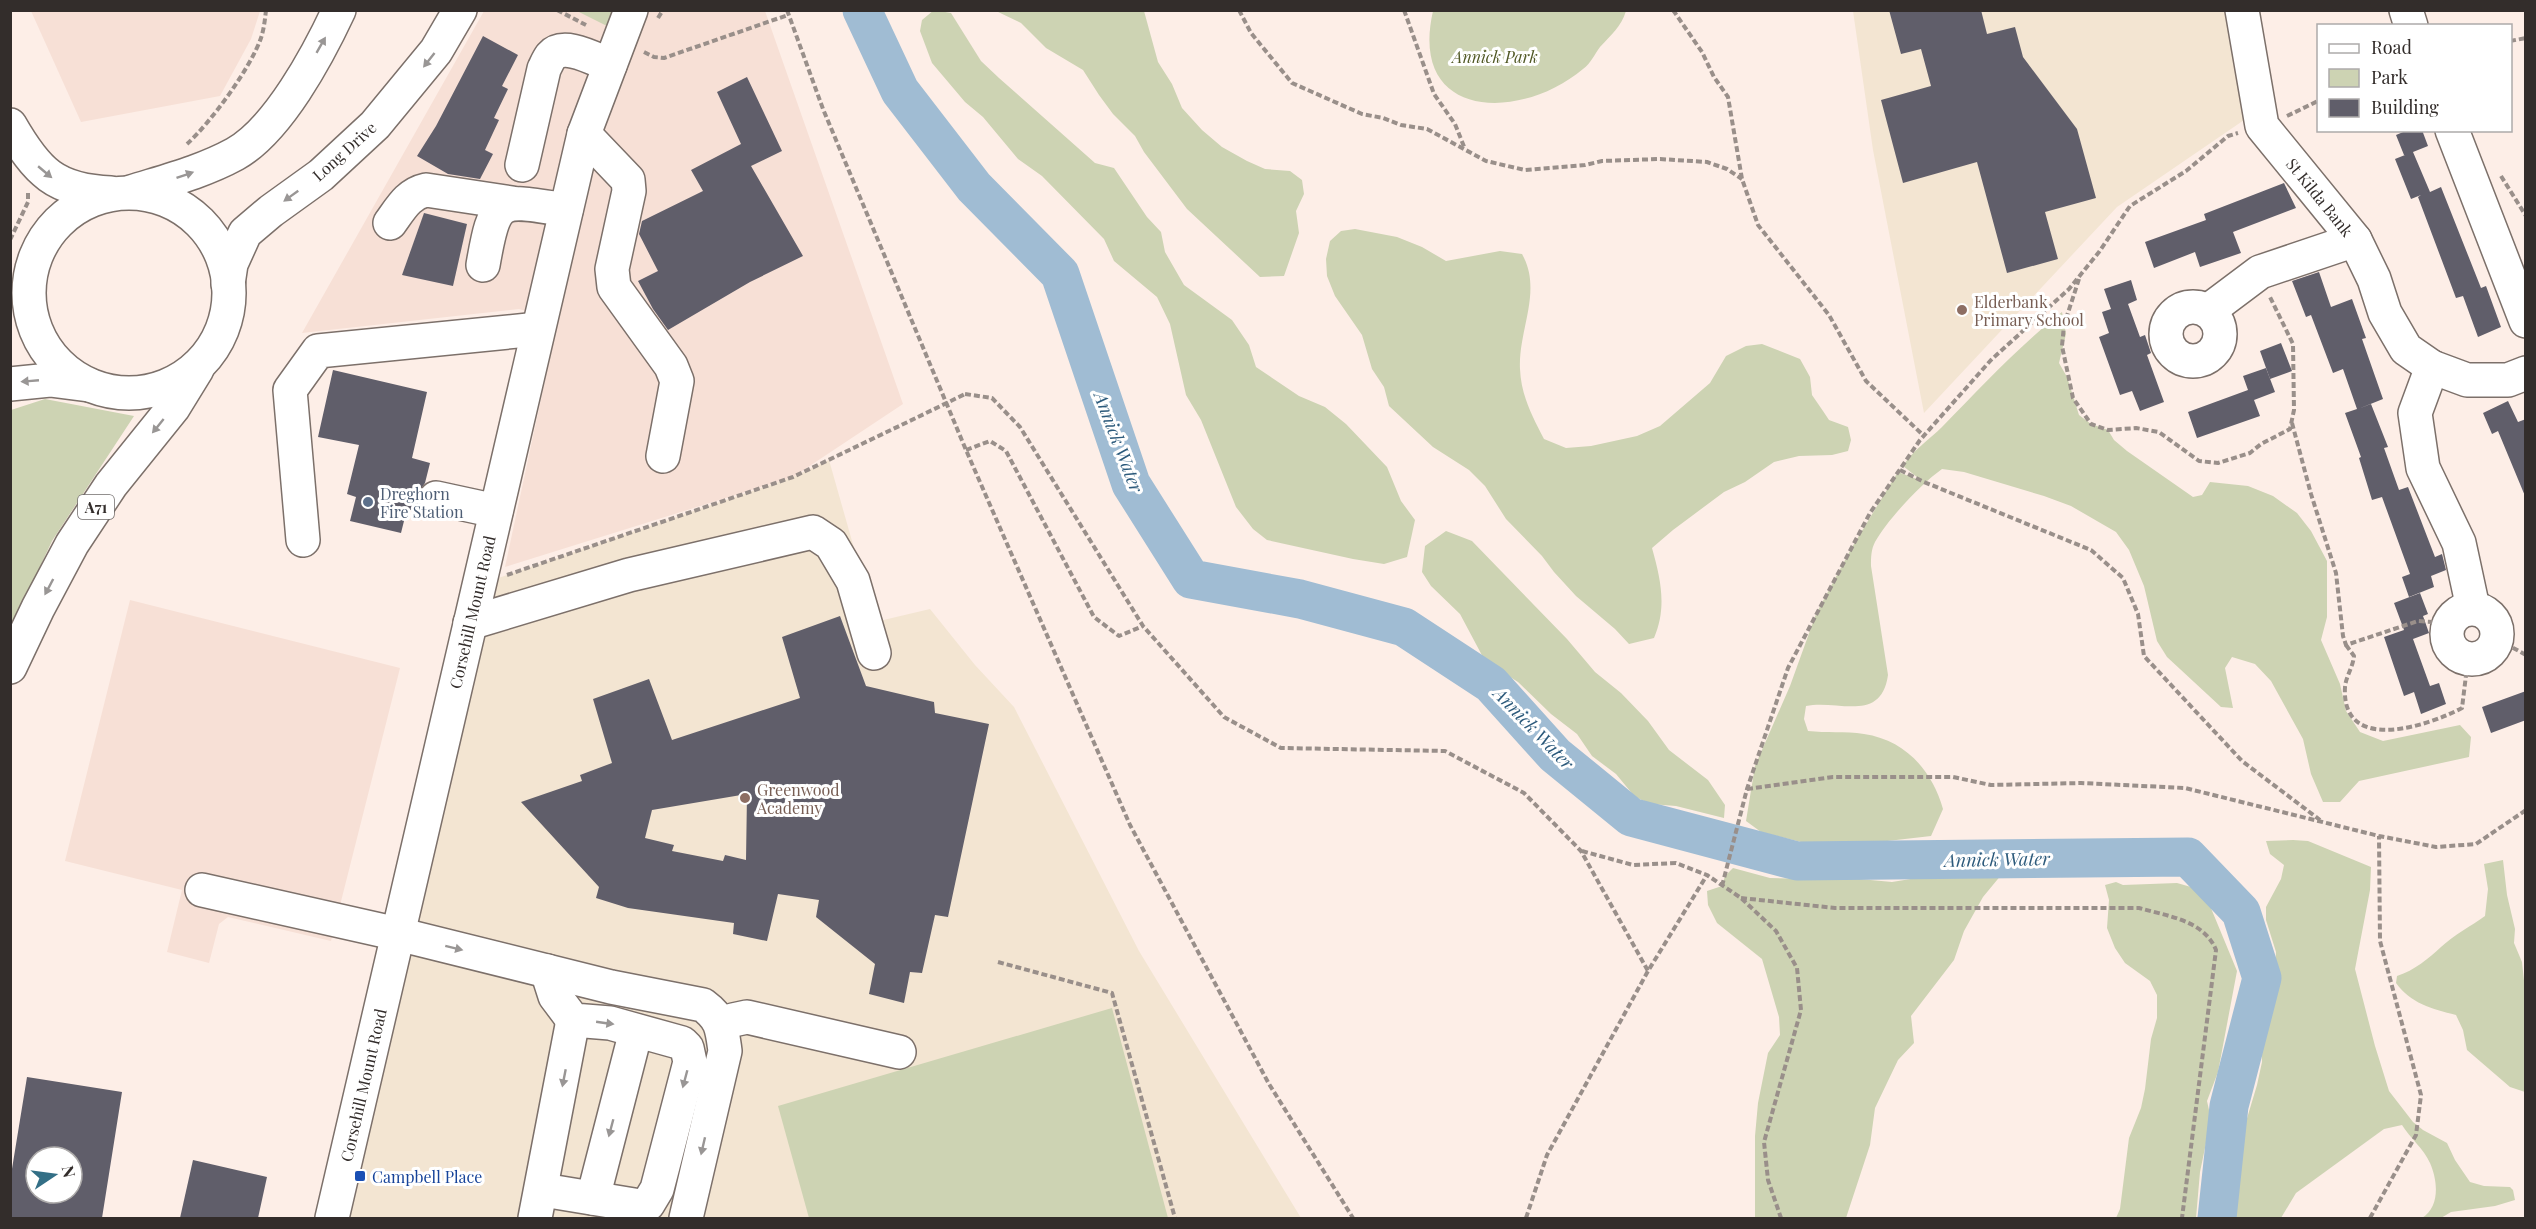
<svg xmlns="http://www.w3.org/2000/svg" width="2536" height="1229" font-family="'Playfair Display',serif">
<style>
.built{fill:#f7e0d6}
.education{fill:#f3e5d2}
.green{fill:#cdd3b3}
.lines{fill:none;stroke-linecap:round;stroke-linejoin:round}
.river{stroke:#a0bcd3;stroke-width:39}
.building{fill:#605e6a;fill-rule:evenodd}
.minor-casing{stroke:#7c706a;stroke-width:36}
.major-casing{stroke:#7c706a;stroke-width:36}
.path{stroke:#998f8a;stroke-width:4;stroke-dasharray:6 3;stroke-linecap:butt}
.minor{stroke:#fff;stroke-width:33}
.major{stroke:#fff;stroke-width:33}
.path-bridge{stroke:#998f8a;stroke-width:4;stroke-dasharray:6 3;stroke-linecap:butt}
.oneway{fill:#999695}
.education-dot{fill:#8d6e63;stroke:#fff;stroke-width:2}
.service-dot{fill:#5c6f8a;stroke:#fff;stroke-width:2}
.transit-dot{fill:#1a4fb4;stroke:#fff;stroke-width:2}
.labels{text-anchor:middle;dominant-baseline:central;stroke-width:6;stroke-linejoin:round;paint-order:stroke}
.shield{fill:#fff;stroke:#706c6b;stroke-width:1.5}
.shield-label{font-size:15px;font-weight:bold;fill:#332d2b}
.park-label{font-size:16px;font-style:italic;fill:#4f5723;stroke:#fff}
.street-label{font-size:16px;fill:#332d2b;stroke:#fff}
.education-label{font-size:16px;fill:#785e54;stroke:#fff;text-anchor:start}
.service-label{font-size:16px;fill:#4e5e75;stroke:#fff;text-anchor:start}
.transit-label{font-size:16px;fill:#164399;stroke:#fff;text-anchor:start}
.water-label{font-size:18px;font-style:italic;fill:#2c5a7b;stroke:#fff}
</style>
<rect width="100%" height="100%" fill="#fdeee7"/>
<g class="built">
<path d="M31 11H260L251 39 220 96 81 122Z"/>
<path d="M484 11H765L903 404 793 477 505 567 558 320 519 309 302 333Z"/>
<path d="M130 600 400 668 331 941 228 917 219 924 209 963 167 952 182 890 65 861Z"/>
</g>
<g class="education">
<path d="M1853 11H2233L2247 118 2117 207 1924 413 1873 150Z"/>
<path d="M829 460 875 622 930 609 975 665 1014 707 1139 951 1301 1218H332L478 585 793 477Z"/>
</g>
<g class="green">
<path d="M934 10 951 13 981 61 999 78 1095 163 1114 168 1147 217 1161 232 1165 252 1184 285 1232 320 1249 345 1256 367 1299 396 1325 407 1346 424 1387 467 1401 501 1415 520 1407 557 1384 564 1353 559 1267 540 1253 529 1236 507 1201 420 1186 395 1170 324 1157 297 1114 261 1104 239 1042 176 1018 159 983 117 965 102 932 63 920 31 922 20Z"/>
<path d="M577 11H614L607 26Z"/>
<path d="M996 11H1144L1158 62 1172 84 1182 108 1202 130 1222 147 1247 161 1265 169 1290 171 1302 180 1304 194 1296 211 1299 233 1284 276 1260 277 1187 209 1144 152 1135 136 1113 114 1099 95 1083 70 1046 48 1021 23Z"/>
<path d="M1433 11V10L1626 11C1621 27 1611 35 1600 47 1594 55 1591 63 1583 69 1520 122 1408 120 1433 11Z"/>
<path d="M1355 229 1397 237 1422 247 1446 261 1500 251 1522 254C1543 291 1518 330 1520 369 1521 395 1532 416 1544 439L1566 448 1591 446 1637 436 1660 426 1710 383 1726 356 1746 346 1762 344 1800 359 1810 377 1812 395 1823 411 1829 420 1848 427 1851 440 1848 451 1832 455 1799 456 1774 462 1745 482 1724 492 1673 530 1652 548C1661 580 1667 608 1654 638L1629 644 1615 629 1576 596 1554 572 1542 556 1506 519 1485 486 1469 470 1433 447 1389 406 1384 387 1372 369 1362 335 1335 296 1327 276 1326 259 1330 241 1341 231Z"/>
<path d="M2062 312 2066 334 2059 363 2067 377 2079 415 2091 424 2108 430 2114 440 2127 451 2193 497 2202 495 2210 482 2248 486 2273 496 2297 513 2311 531 2327 561V617L2321 640 2340 684 2346 711 2360 732 2383 741 2460 725 2471 737 2469 757 2359 781 2340 802H2323L2311 774 2303 739 2271 681 2255 664 2232 657 2225 668 2233 708 2221 707 2167 657 2157 641 2144 586 2129 550 2116 532 2071 506 2044 496 1964 472 1942 469C1921 484 1888 519 1875 542 1871 550 1871 557 1871 566L1888 675C1881 724 1837 699 1806 706L1804 719 1808 731C1826 733 1845 731 1864 734 1905 740 1932 770 1943 809L1931 836 1870 843 1846 849 1817 846 1761 832 1746 821 1755 766 1790 686 1816 614 1851 549 1891 483 1898 472 1922 481 1903 466C1913 450 1929 440 1942 427 1981 387 2018 347 2062 312Z"/>
<path d="M45 399 134 416 52 541 11 629V410Z"/>
<path d="M1446 531 1472 541 1567 639 1595 672 1621 693 1648 721 1669 750 1708 780 1725 805 1724 818 1676 806 1651 804 1635 797 1616 774 1592 756 1577 734 1551 714 1518 682 1485 661 1460 614 1431 586 1422 572 1425 546Z"/>
<path d="M2293 840 2308 841 2371 867 2370 890 2355 969 2375 1046 2389 1091 2413 1122 2423 1130 2447 1143 2455 1160 2470 1182 2484 1186 2510 1187 2513 1190 2515 1200 2495 1206 2451 1212 2441 1218H2422C2440 1207 2438 1181 2430 1163 2424 1149 2410 1138 2402 1125L2384 1129 2296 1193 2281 1218H2233L2236 1209V1186L2242 1135 2257 1085 2262 1062 2261 1030 2268 1009 2275 971 2276 952 2266 920V907L2281 879 2284 865 2270 854 2266 841Z"/>
<path d="M2503 860 2507 895 2515 929 2514 943 2522 962 2525 990V1092L2510 1087 2467 1050 2463 1030 2456 1015C2432 1009 2410 1003 2396 983L2397 976C2415 970 2428 959 2441 947 2454 935 2471 926 2485 916L2488 889 2484 864Z"/>
<path d="M1733 868 1770 878 1808 879 1838 877 1892 882 1929 876 1953 878 1975 873 2002 874 1983 897 1964 931 1954 960 1911 1016 1914 1043 1898 1060 1875 1108 1870 1145 1846 1218H1755V1136L1758 1103 1768 1053 1780 1035 1779 1017 1762 959 1717 923 1708 905 1707 891 1722 886 1725 876Z"/>
<path d="M2116 882 2123 885 2177 883 2191 887 2208 901 2237 971 2218 1072 2207 1101 2211 1119 2200 1172 2196 1218H2116L2120 1209 2129 1138 2141 1108 2145 1089 2151 1039 2157 1018V995L2150 981 2125 963 2115 948 2107 928 2109 900 2105 885Z"/>
<path d="M1112 1008 1168 1218H809L778 1106Z"/>
</g>
<g class="lines">
<path class="river" d="M862 10 900 91 974 187 1060 274 1131 484 1191 579 1300 599 1404 627 1491 684 1555 755 1631 817 1797 861 2188 857 2241 912 2262 978 2229 1106 2217 1218"/>
</g>
<g class="building">
<path d="M1889 10H1981L1987 34 2015 27 2023 57 2077 129 2096 198 2045 212 2058 259 2007 273 1977 162 1903 183 1881 100 1931 86 1921 49 1901 54Z"/>
<path d="M483 36 518 55 502 86 508 89 494 118 499 120 485 150 493 154 480 179 448 174 417 156 436 126Z"/>
<path d="M747 77 782 151 751 166 803 256 750 282 668 330 653 309 638 281 658 271 639 234 642 221 703 191 691 170 741 144 717 92Z"/>
<path d="M2408 130H2422L2428 146 2413 152 2430 192 2441 187 2481 288 2486 286 2501 327 2478 337 2463 296 2456 298 2418 197 2421 195 2411 199 2395 159 2405 155H2404L2396 135Z"/>
<path d="M2284 183 2296 208 2233 232 2241 253 2200 267 2195 252 2154 268 2145 242 2206 220 2204 214Z"/>
<path d="M424 213 467 224 453 286 402 275Z"/>
<path d="M2319 272 2331 307 2352 299 2366 338 2362 339 2383 399 2358 409 2371 404 2388 447 2384 448 2399 490 2408 487 2435 557 2442 554 2446 570 2431 576 2434 587 2409 597 2402 577 2410 574 2382 497 2372 500 2359 458 2361 457 2345 413 2357 409 2343 369 2333 373 2311 315 2306 317 2292 281Z"/>
<path d="M2131 280 2137 300 2128 304 2140 337 2145 335 2151 353 2147 355 2164 402 2140 411 2132 391 2120 395 2099 337 2109 333 2102 312 2111 309 2104 289Z"/>
<path d="M2281 343 2292 371 2270 379 2260 351Z"/>
<path d="M2266 368 2275 392 2254 400 2260 416 2197 438 2188 412 2248 390 2243 376Z"/>
<path d="M333 370 427 392 412 458 430 463 425 483 418 493V512L407 509 401 533 350 521 356 497 347 494 359 445 318 437Z"/>
<path d="M2508 401 2518 422 2526 419 2525 496 2498 431 2492 434 2483 413Z"/>
<path d="M2420 593 2428 614 2423 616 2429 633 2413 639 2430 686 2439 683 2446 704 2421 714 2414 692 2404 696 2384 637 2404 630 2394 603Z"/>
<path d="M840 616 866 686 934 702 935 713 989 724 948 917 935 915 922 973 910 972 904 1003 869 994 875 964 816 917 819 900 778 894 767 941 733 934 734 923 628 908 596 898 599 887 521 802 582 781 580 775 612 763 593 699 649 679 672 740 800 698 782 637ZM747 794 746 860 725 855 723 861 672 851 674 845 645 838 652 810Z"/>
<path d="M2526 691V720L2491 733 2482 707Z"/>
<path d="M27 1077 122 1092 102 1218H10V1181ZM36 1157H72V1193H36Z"/>
<path d="M193 1160 267 1177 258 1218H180Z"/>
</g>
<g class="lines">
<g class="minor-casing">
<g id="minor">
<path d="M2242 10 2262 126 2355 240 2374 279 2385 313 2406 349 2432 367 2467 380H2508L2526 373"/>
<path d="M2406 10 2411 26"/>
<path d="M2452 130 2526 321"/>
<path d="M584 134 628 180 629 191 612 269 614 287 671 366 677 381 663 456"/>
<path d="M522 165 544 69C546 65 548 60 551 56 564 41 596 60 610 65"/>
<path d="M390 223C401 208 408 194 426 190L512 203"/>
<path d="M483 265C495 195 499 199 566 210"/>
<circle cx="2193" cy="334" r="27"/>
<path d="M2208 311 2260 272 2355 240"/>
<path d="M2432 367 2415 413 2423 468 2459 543 2473 608"/>
<path d="M436 498 496 511"/>
<path d="M303 540 290 390 318 351 538 329"/>
<circle cx="2472" cy="634" r="25"/>
<path d="M470 623 629 575 813 532 831 544 853 581 874 653"/>
<path d="M202 890 398 934 611 987 703 1005C722 1019 722 1029 725 1051L686 1218"/>
<path d="M722 1027 733 1020 747 1017 899 1052"/>
<path d="M543 1190 640 1206 648 1204 657 1189 690 1062 687 1048 682 1043 610 1023 573 1020 555 996 547 971"/>
<path d="M593 1198 636 1031"/>
<path d="M535 1218 573 1020"/>
</g>
</g>
<g class="major-casing">
<g id="major">
<path d="M10 125C37 172 55 191 111 193"/>
<path d="M131 192C166 181 202 172 235 154 278 130 318 55 339 10"/>
<circle cx="129" cy="293" r="100"/>
<path d="M228 284 231 264 245 233 271 211 321 175 375 125 436 51 460 10"/>
<path d="M10 384 50 380 89 385"/>
<path d="M10 667 38 608 72 544 111 485 173 408 197 369"/>
<path d="M332 1218 584 134 631 10"/>
</g>
</g>
<g class="path">
<path d="M557 10 586 25"/>
<path d="M787 10 823 109 966 450 1130 825 1269 1084 1353 1218"/>
<path d="M1239 10 1251 33 1292 83 1362 114 1383 118 1401 125 1427 129 1486 161 1525 170 1585 165 1602 161 1660 159 1707 162 1727 169 1742 179"/>
<path d="M1404 10 1434 94 1455 124 1465 149"/>
<path d="M1673 10 1702 52 1714 77 1728 97 1742 179 1758 225 1829 315 1866 381 1924 436"/>
<path d="M658 18 663 10"/>
<path d="M2510 41 2526 38"/>
<path d="M644 52 654 57 664 58 788 15"/>
<path d="M2287 116 2318 101"/>
<path d="M187 144C211 122 250 69 261 38 264 29 265 19 266 10"/>
<path d="M2501 176 2526 216"/>
<path d="M10 240 28 202V191"/>
<path d="M2079 279 2064 325 2062 346 2073 398 2091 424 2108 430 2136 428 2159 432 2199 461 2218 463 2250 453 2261 444 2290 429 2294 410 2293 344 2270 297"/>
<path d="M965 394 992 398 1020 427 1143 626 1224 717 1281 748 1445 751 1524 793 1581 851 1648 971"/>
<path d="M2292 423 2311 494 2336 573 2343 636 2346 645 2418 621 2449 623"/>
<path d="M966 450 990 441 1006 451 1094 617 1119 636 1143 626"/>
<path d="M1900 470 1924 482 2091 550 2123 578 2138 614 2144 656 2242 761 2320 820"/>
<path d="M507 575 793 477 918 417"/>
<path d="M2497 639 2526 655"/>
<path d="M2346 645 2354 656C2353 667 2346 676 2345 687 2341 755 2428 726 2462 708L2468 659"/>
<path d="M1747 789 1833 777H1953L1991 785 2081 783 2185 788 2379 836 2436 847 2476 844 2526 810"/>
<path d="M1582 851 1633 865 1676 863 1707 875 1741 898 1776 931 1797 968 1801 1010 1764 1142 1768 1180 1781 1218"/>
<path d="M1722 886 1747 789 1788 668 1870 513 1920 440 1991 360 2069 289 2099 252 2130 206 2186 171 2228 136 2238 133"/>
<path d="M1741 898 1835 908H2139C2167 916 2204 920 2216 950L2182 1218"/>
<path d="M998 962 1112 993 1175 1218"/>
<path d="M1526 1218 1547 1155 1648 971 1707 875"/>
<path d="M2370 1218 2416 1135 2421 1095 2380 941 2379 836"/>
</g>
<use href="#minor" class="minor"/>
<use href="#major" class="major"/>
<path class="path-bridge" d="M918 417 965 394"/>
</g>
<defs><path id="oneway-solid" d="M-6-.8H1V-3.2L6.5 0L1 3.2V.8H-6Z" transform="scale(1.5)"/></defs>
<g class="oneway">
<use href="#oneway-solid" transform="translate(321 45) rotate(-60)"/>
<use href="#oneway-solid" transform="translate(429 60) rotate(128)"/>
<use href="#oneway-solid" transform="translate(45 172) rotate(40)"/>
<use href="#oneway-solid" transform="translate(185 175) rotate(-19)"/>
<use href="#oneway-solid" transform="translate(291 196) rotate(144)"/>
<use href="#oneway-solid" transform="translate(30 381) rotate(175)"/>
<use href="#oneway-solid" transform="translate(158 426) rotate(129)"/>
<use href="#oneway-solid" transform="translate(49 587) rotate(118)"/>
<use href="#oneway-solid" transform="translate(454 948) rotate(14)"/>
<use href="#oneway-solid" transform="translate(605 1023) rotate(8)"/>
<use href="#oneway-solid" transform="translate(564 1078) rotate(101)"/>
<use href="#oneway-solid" transform="translate(685 1079) rotate(105)"/>
<use href="#oneway-solid" transform="translate(611 1128) rotate(105)"/>
<use href="#oneway-solid" transform="translate(703 1146) rotate(103)"/>
</g>
<g class="education-dot">
<circle cx="1962" cy="310" r="6"/>
<circle cx="745" cy="798" r="6"/>
</g>
<circle class="service-dot" cx="368" cy="502" r="6"/>
<rect class="transit-dot" x="354" y="1170" width="12" height="12" rx="3"/>
<g class="labels">
<rect class="shield" x="78" y="495" width="36" height="24" rx="4.5"/>
<g class="shield-label">
<text x="96" y="507">A71</text>
</g>
<g class="park-label">
<text x="1495" y="56">Annick Park</text>
</g>
<g class="street-label">
<text transform="translate(344 151) rotate(-42)">Long Drive</text>
<text transform="translate(2320 197) rotate(51)">St Kilda Bank</text>
<text transform="translate(472 612) rotate(-77)">Corsehill Mount Road</text>
<text transform="translate(363 1085) rotate(-77)">Corsehill Mount Road</text>
</g>
<g class="education-label">
<text x="1974" y="301">Elderbank<tspan x="1974" dy="18">Primary School</tspan></text>
<text x="757" y="789">Greenwood<tspan x="757" dy="18">Academy</tspan></text>
</g>
<g class="service-label">
<text x="380" y="493">Dreghorn<tspan x="380" dy="18">Fire Station</tspan></text>
</g>
<g class="transit-label">
<text x="372" y="1176">Campbell Place</text>
</g>
<g class="water-label">
<text transform="translate(1119 442) rotate(69)">Annick Water</text>
<text transform="translate(1534 728) rotate(46)">Annick Water</text>
<text transform="translate(1997 859) rotate(-1)">Annick Water</text>
</g>
</g>
<rect width="2536" height="1229" fill="none" stroke="#332d2b" stroke-width="24"/>
<rect x="2317" y="24" width="195" height="108" fill="#ffffff" stroke="#adabaa" stroke-width="1.5"/>
<rect x="2329" y="44" width="30" height="9" fill="#ffffff" stroke="#adabaa" stroke-width="1.5"/>
<text x="2371" y="54" font-size="18" fill="#332d2b">Road</text>
<rect x="2329" y="69" width="30" height="18" fill="#cdd3b3" stroke="#adabaa" stroke-width="1.5"/>
<text x="2371" y="84" font-size="18" fill="#332d2b">Park</text>
<rect x="2329" y="99" width="30" height="18" fill="#605e6a" stroke="#adabaa" stroke-width="1.5"/>
<text x="2371" y="114" font-size="18" fill="#332d2b">Building</text>
<g transform="translate(54 1175) rotate(77)"><circle r="28" fill="#ffffff" stroke="#adabaa" stroke-width="1.5"/>
<path d="M0-4.5L10 22L0 15L-10 22Z" fill="#336f86"/>
<text y="-9" font-size="16" font-weight="bold" text-anchor="middle" fill="#332d2b">N</text>
</g>
</svg>
